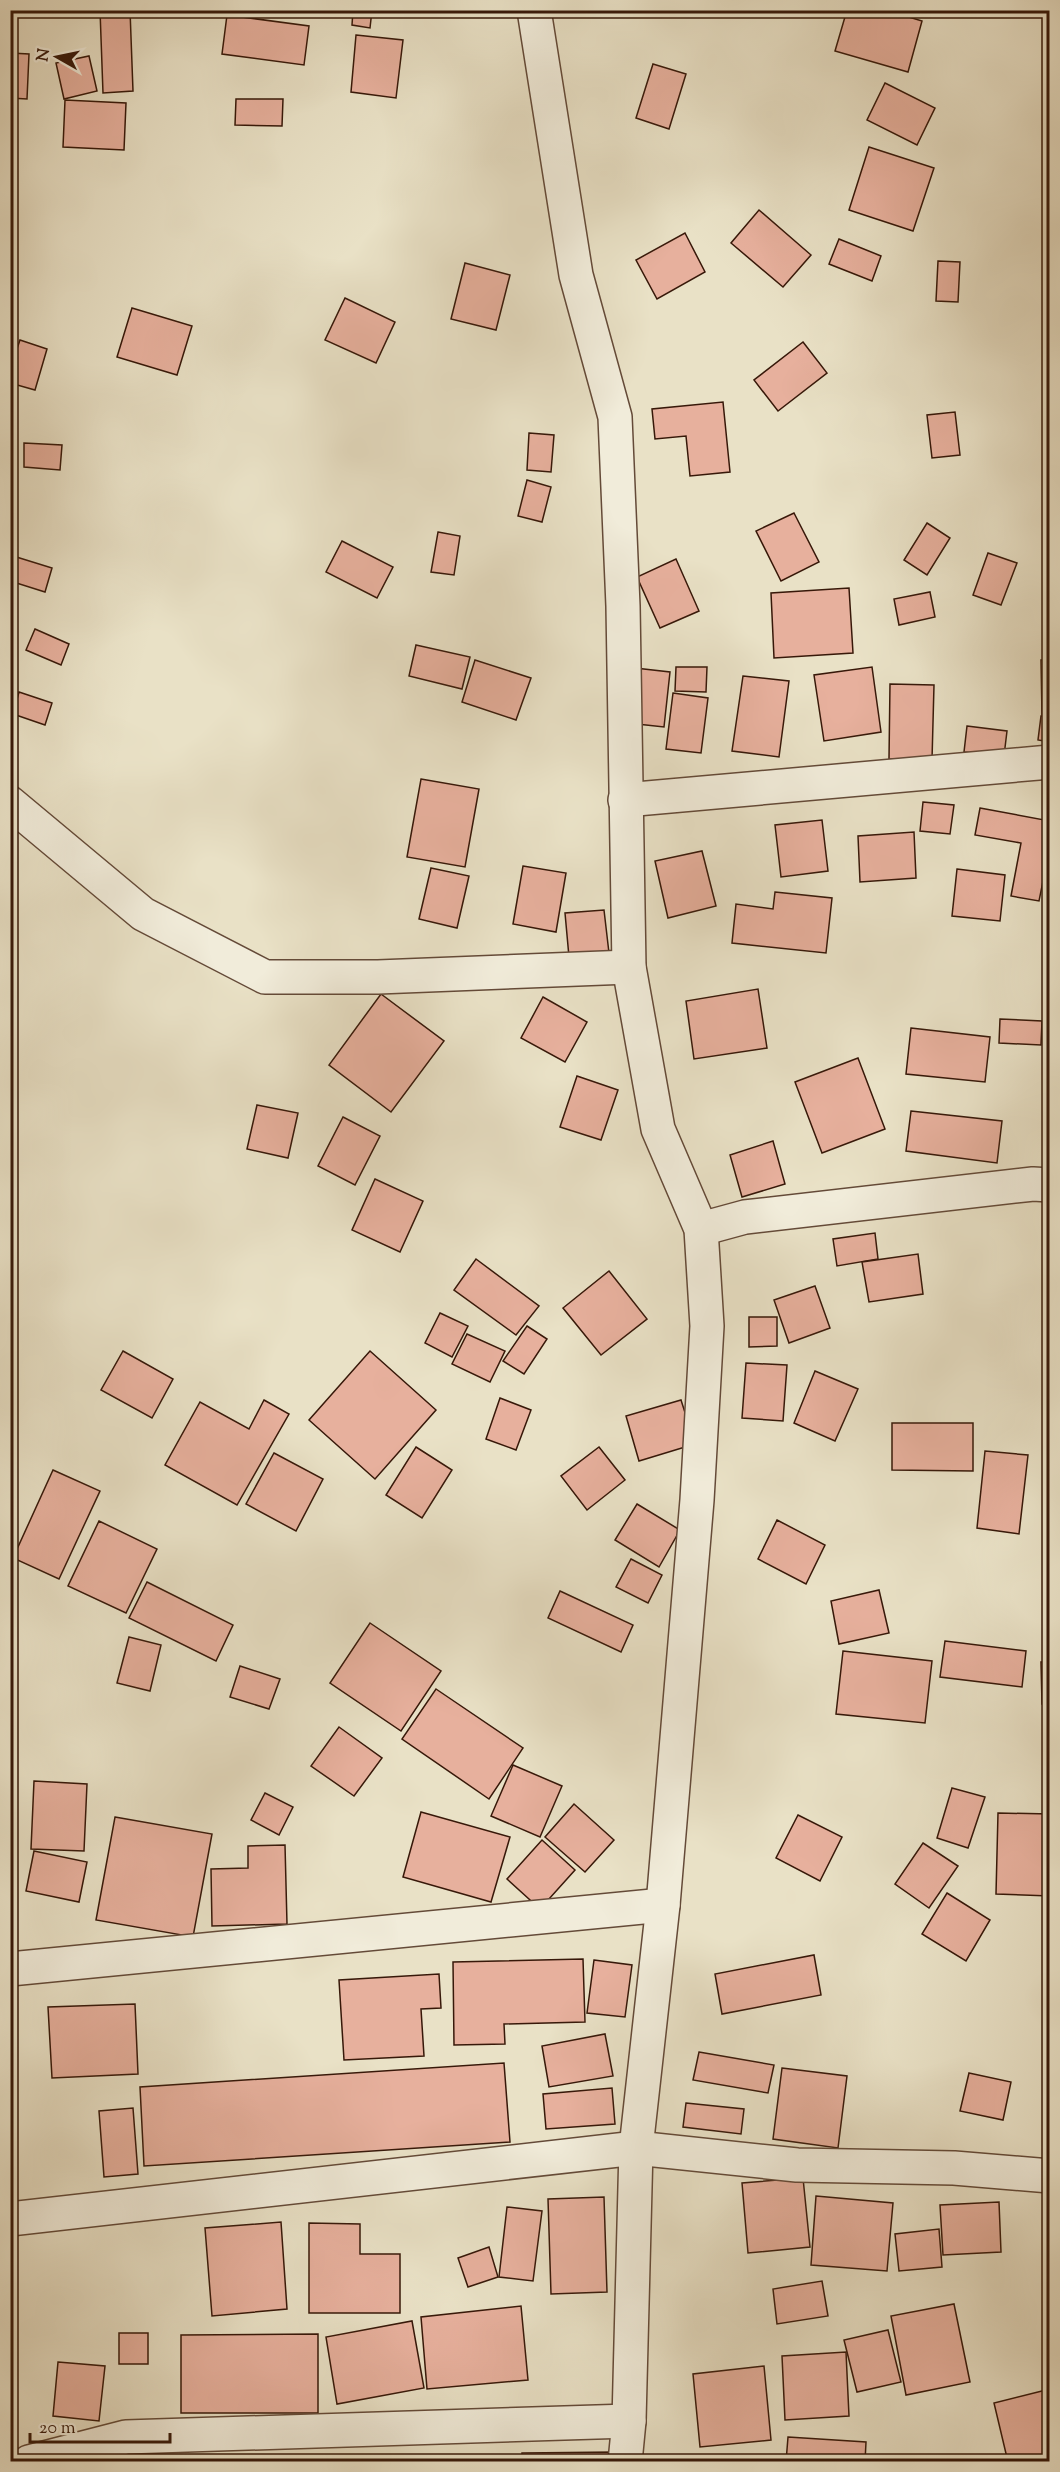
<svg xmlns="http://www.w3.org/2000/svg" width="1060" height="2472" font-family="'Sorts Mill Goudy',serif">
<style>
.building{fill:#e7b09d;stroke:#371809;stroke-width:1.5}
.lines{fill:none;stroke-linecap:round;stroke-linejoin:round}
.minor-casing{stroke:#644a38;stroke-width:36}
.minor{stroke:#f1ecda;stroke-width:33}
</style>
<rect width="100%" height="100%" fill="#e9e1c6"/>
<filter id="stains"><feTurbulence type="fractalNoise" baseFrequency=".00333" numOctaves="4"/><feColorMatrix values="0 0 0 0 .2 0 0 0 0 .09 0 0 0 0 .02 0 0 0 .5 -.17"/></filter>
<radialGradient id="worn" r=".72"><stop offset=".6" stop-color="#630" stop-opacity="0"/><stop offset="1" stop-color="#630" stop-opacity=".3"/></radialGradient>
<g class="building">
<path d="M100 10H130L133 91 103 93Z"/>
<path d="M353 10H372L370 28 352 25Z"/>
<path d="M847 10H886L922 21 908 72 835 51Z"/>
<path d="M227 15 309 26 304 65 222 54Z"/>
<path d="M356 35 403 40 396 98 351 92Z"/>
<path d="M10 53 29 54 27 99 10 98Z"/>
<path d="M89 56 97 91 64 99 56 63Z"/>
<path d="M653 64 686 74 669 129 636 118Z"/>
<path d="M885 83 935 108 917 145 867 120Z"/>
<path d="M236 99H283L282 126 235 125Z"/>
<path d="M65 100 126 103 124 150 63 147Z"/>
<path d="M10 124 17 126 10 145Z"/>
<path d="M869 147 934 168 913 231 849 210Z"/>
<path d="M759 210 811 255 783 287 731 243Z"/>
<path d="M685 233 705 272 657 299 636 260Z"/>
<path d="M839 239 881 256 872 281 829 264Z"/>
<path d="M938 261 960 262 958 302 936 301Z"/>
<path d="M465 263 510 275 496 330 451 319Z"/>
<path d="M345 298 395 322 376 363 325 340Z"/>
<path d="M132 308 192 326 177 375 117 357Z"/>
<path d="M20 340 47 349 35 390 10 383V369Z"/>
<path d="M803 342 827 373 778 411 754 380Z"/>
<path d="M723 402 730 472 690 476 686 436 655 439 652 409Z"/>
<path d="M955 412 960 455 932 458 927 415Z"/>
<path d="M529 433 554 435 551 472 527 470Z"/>
<path d="M24 443 62 445 60 470 24 467Z"/>
<path d="M527 480 551 487 542 522 518 516Z"/>
<path d="M794 513 819 562 781 581 756 531Z"/>
<path d="M927 523 950 538 927 575 904 560Z"/>
<path d="M438 532 460 536 454 575 431 572Z"/>
<path d="M342 541 393 567 377 598 326 572Z"/>
<path d="M988 553 1017 563 1001 605 973 595Z"/>
<path d="M10 555 52 568 45 592 10 581Z"/>
<path d="M676 559 699 611 660 628 637 577Z"/>
<path d="M849 588 853 653 774 658 771 593Z"/>
<path d="M930 592 935 617 899 625 894 599Z"/>
<path d="M35 629 69 644 61 665 26 650Z"/>
<path d="M416 645 470 657 462 689 409 676Z"/>
<path d="M475 660 531 678 516 720 462 702Z"/>
<path d="M1041 660H1050V714L1042 715Z"/>
<path d="M676 667H707L706 692 675 691Z"/>
<path d="M872 667 881 732 824 741 814 675Z"/>
<path d="M635 668 670 672 664 727 628 723Z"/>
<path d="M743 676 789 681 779 757 732 751Z"/>
<path d="M890 684 934 685 932 760 889 759Z"/>
<path d="M19 692 52 703 45 725 13 714Z"/>
<path d="M673 693 708 698 701 753 666 749Z"/>
<path d="M1041 716 1050 717V742L1038 740Z"/>
<path d="M967 726 1007 731 1004 756 964 752Z"/>
<path d="M421 779 479 789 465 867 407 857Z"/>
<path d="M923 802 954 805 950 834 920 831Z"/>
<path d="M980 808 1050 821V847L1039 901 1011 896 1021 843 975 835Z"/>
<path d="M822 820 828 871 781 877 775 825Z"/>
<path d="M914 832 916 878 860 882 858 836Z"/>
<path d="M702 851 716 906 668 918 655 861Z"/>
<path d="M523 866 566 873 556 932 513 924Z"/>
<path d="M431 868 469 876 457 928 419 919Z"/>
<path d="M957 869 1005 875 1000 921 952 916Z"/>
<path d="M775 892 832 898 826 953 732 943 736 904 773 909Z"/>
<path d="M604 910 609 953 569 957 565 913Z"/>
<path d="M1050 928V962L1043 961Z"/>
<path d="M758 989 767 1048 694 1059 686 1001Z"/>
<path d="M381 994 444 1041 391 1112 329 1065Z"/>
<path d="M543 997 587 1022 565 1062 521 1038Z"/>
<path d="M1000 1019 1042 1021 1041 1045 999 1043Z"/>
<path d="M911 1028 990 1037 985 1082 906 1074Z"/>
<path d="M858 1058 885 1129 822 1153 795 1082Z"/>
<path d="M577 1076 618 1090 601 1140 560 1127Z"/>
<path d="M257 1105 298 1113 288 1158 247 1149Z"/>
<path d="M911 1111 1002 1121 997 1163 906 1151Z"/>
<path d="M343 1117 380 1136 355 1185 318 1166Z"/>
<path d="M1050 1124V1154H1046Z"/>
<path d="M773 1141 785 1184 742 1197 730 1155Z"/>
<path d="M375 1179 423 1201 400 1252 352 1230Z"/>
<path d="M875 1233 878 1259 837 1266 833 1239Z"/>
<path d="M918 1254 923 1294 869 1302 862 1262Z"/>
<path d="M476 1259 539 1306 516 1335 454 1290Z"/>
<path d="M609 1271 647 1319 601 1355 563 1308Z"/>
<path d="M815 1286 830 1328 789 1343 774 1300Z"/>
<path d="M440 1313 468 1326 452 1357 425 1343Z"/>
<path d="M749 1317H777V1346L749 1347Z"/>
<path d="M527 1326 547 1339 524 1374 503 1361Z"/>
<path d="M467 1334 505 1351 490 1382 452 1364Z"/>
<path d="M123 1351 173 1379 152 1418 101 1390Z"/>
<path d="M370 1351 436 1410 375 1479 309 1420Z"/>
<path d="M746 1363 787 1365 783 1421 742 1418Z"/>
<path d="M815 1371 858 1389 835 1441 794 1423Z"/>
<path d="M500 1398 531 1410 516 1450 486 1439Z"/>
<path d="M264 1400 289 1414 237 1505 165 1465 200 1402 249 1429Z"/>
<path d="M681 1400 695 1444 639 1461 626 1416Z"/>
<path d="M892 1423H973V1471L892 1470Z"/>
<path d="M416 1447 452 1470 422 1518 386 1495Z"/>
<path d="M599 1447 625 1480 587 1510 561 1476Z"/>
<path d="M985 1451 1028 1455 1019 1534 977 1528Z"/>
<path d="M274 1453 323 1479 296 1531 246 1504Z"/>
<path d="M53 1470 100 1491 59 1579 13 1558Z"/>
<path d="M637 1504 680 1530 659 1567 615 1540Z"/>
<path d="M777 1520 825 1545 806 1584 758 1559Z"/>
<path d="M99 1521 157 1549 126 1613 68 1586Z"/>
<path d="M631 1559 662 1575 648 1603 616 1587Z"/>
<path d="M147 1582 233 1625 216 1661 129 1618Z"/>
<path d="M879 1590 889 1633 839 1644 831 1601Z"/>
<path d="M560 1591 633 1625 621 1652 548 1618Z"/>
<path d="M370 1623 441 1671 401 1731 330 1683Z"/>
<path d="M129 1637 161 1645 150 1691 117 1683Z"/>
<path d="M945 1641 1026 1651 1022 1687 940 1677Z"/>
<path d="M843 1651 932 1661 925 1723 836 1714Z"/>
<path d="M1041 1662H1050V1704H1042Z"/>
<path d="M240 1666 280 1679 269 1709 230 1697Z"/>
<path d="M436 1689 523 1748 489 1799 402 1739Z"/>
<path d="M339 1727 382 1758 354 1796 311 1766Z"/>
<path d="M513 1765 562 1786 540 1837 491 1816Z"/>
<path d="M34 1781 87 1784 84 1851 31 1849Z"/>
<path d="M952 1788 985 1797 968 1848 937 1838Z"/>
<path d="M265 1793 293 1807 279 1835 251 1820Z"/>
<path d="M574 1804 614 1840 585 1872 545 1837Z"/>
<path d="M421 1812 510 1837 491 1902 403 1877Z"/>
<path d="M998 1813 1050 1814V1896L996 1894Z"/>
<path d="M798 1815 842 1837 820 1881 776 1858Z"/>
<path d="M115 1817 212 1834 193 1937 96 1920Z"/>
<path d="M542 1840 575 1870 540 1909 507 1879Z"/>
<path d="M923 1843 958 1866 929 1908 895 1884Z"/>
<path d="M285 1845 287 1924 212 1926 211 1869 248 1868V1846Z"/>
<path d="M34 1851 87 1862 79 1902 26 1891Z"/>
<path d="M947 1893 990 1920 966 1961 922 1934Z"/>
<path d="M814 1955 821 1995 722 2014 715 1974Z"/>
<path d="M583 1959 585 2022 504 2024 505 2044 454 2045 453 1962Z"/>
<path d="M594 1960 632 1965 625 2017 587 2013Z"/>
<path d="M439 1974 441 2008 421 2009 424 2056 344 2060 339 1980Z"/>
<path d="M135 2004 138 2074 52 2078 48 2007Z"/>
<path d="M605 2034 613 2076 549 2087 542 2046Z"/>
<path d="M699 2052 774 2065 768 2093 693 2080Z"/>
<path d="M504 2063 510 2142 144 2166 140 2087Z"/>
<path d="M782 2068 847 2076 838 2148 773 2139Z"/>
<path d="M969 2073 1011 2082 1003 2120 960 2111Z"/>
<path d="M612 2088 615 2124 546 2129 543 2094Z"/>
<path d="M686 2103 744 2109 741 2134 683 2127Z"/>
<path d="M133 2108 138 2174 104 2177 99 2111Z"/>
<path d="M803 2178 810 2247 748 2253 742 2183Z"/>
<path d="M816 2196 893 2203 887 2271 811 2265Z"/>
<path d="M604 2197 607 2292 551 2294 548 2199Z"/>
<path d="M999 2202 1001 2252 943 2255 940 2205Z"/>
<path d="M507 2207 542 2211 533 2281 499 2277Z"/>
<path d="M281 2222 287 2309 212 2316 205 2228Z"/>
<path d="M309 2223 360 2224V2254H400V2313H309Z"/>
<path d="M939 2229 942 2267 899 2271 895 2234Z"/>
<path d="M489 2247 498 2277 468 2287 458 2258Z"/>
<path d="M822 2281 828 2316 777 2324 773 2289Z"/>
<path d="M954 2304 970 2382 906 2395 891 2316Z"/>
<path d="M521 2306 528 2380 427 2389 421 2317Z"/>
<path d="M412 2321 424 2388 337 2404 326 2337Z"/>
<path d="M888 2330 901 2382 857 2392 844 2340Z"/>
<rect x="119" y="2333" width="29" height="31"/>
<path d="M318 2334V2413H181V2335Z"/>
<path d="M846 2352 849 2416 785 2420 782 2356Z"/>
<path d="M58 2362 105 2366 99 2421 53 2416Z"/>
<path d="M764 2366 771 2440 700 2447 693 2374Z"/>
<path d="M1050 2389V2462H1008L994 2403Z"/>
<path d="M788 2437 866 2442 865 2462H786Z"/>
<path d="M615 2452V2462H522V2453Z"/>
<path d="M776 2455V2462H685V2458Z"/>
</g>
<g class="lines">
<g class="minor-casing">
<g id="minor">
<path d="M534 10 576 275 615 417 623 606 629 967 658 1129 701 1229 707 1326 697 1500 663 1905 636 2148 629 2421 625 2462"/>
<path d="M625 800 1050 762"/>
<path d="M10 803 143 914 265 977H378L629 967"/>
<path d="M701 1229 745 1217 1033 1184 1050 1185"/>
<path d="M10 1969 663 1905"/>
<path d="M10 2219 636 2148 797 2165 954 2168 1050 2176"/>
<path d="M29 2462 126 2437 629 2421"/>
</g>
</g>
<use href="#minor" class="minor"/>
</g>
<rect width="1060" height="2472" fill="none" stroke="#e9e1c6" stroke-width="36"/>
<rect x="12" y="12" width="1036" height="2448" fill="none" stroke="#371809" stroke-width="3"/>
<rect x="18" y="18" width="1024" height="2436" fill="none" stroke="#371809" stroke-width="1.5"/>
<g transform="translate(57 57) rotate(279)" stroke="#f1ecda" stroke-width="4.5" paint-order="stroke">
<path d="M0-4.5L10 22L0 15L-10 22Z" fill="#371809"/>
<text y="-9" font-size="16" font-weight="bold" text-anchor="middle" fill="#371809">N</text>
</g>
<path d="M30 2433v9h140v-9" fill="none" stroke="#371809" stroke-width="3"/>
<text x="39" y="2433" font-size="18" fill="#371809" stroke="#f1ecda" stroke-width="4.5" paint-order="stroke">20 m</text>
<rect width="100%" height="100%" filter="url(#stains)"/>
<rect width="100%" height="100%" fill="url(#worn)"/>
</svg>
